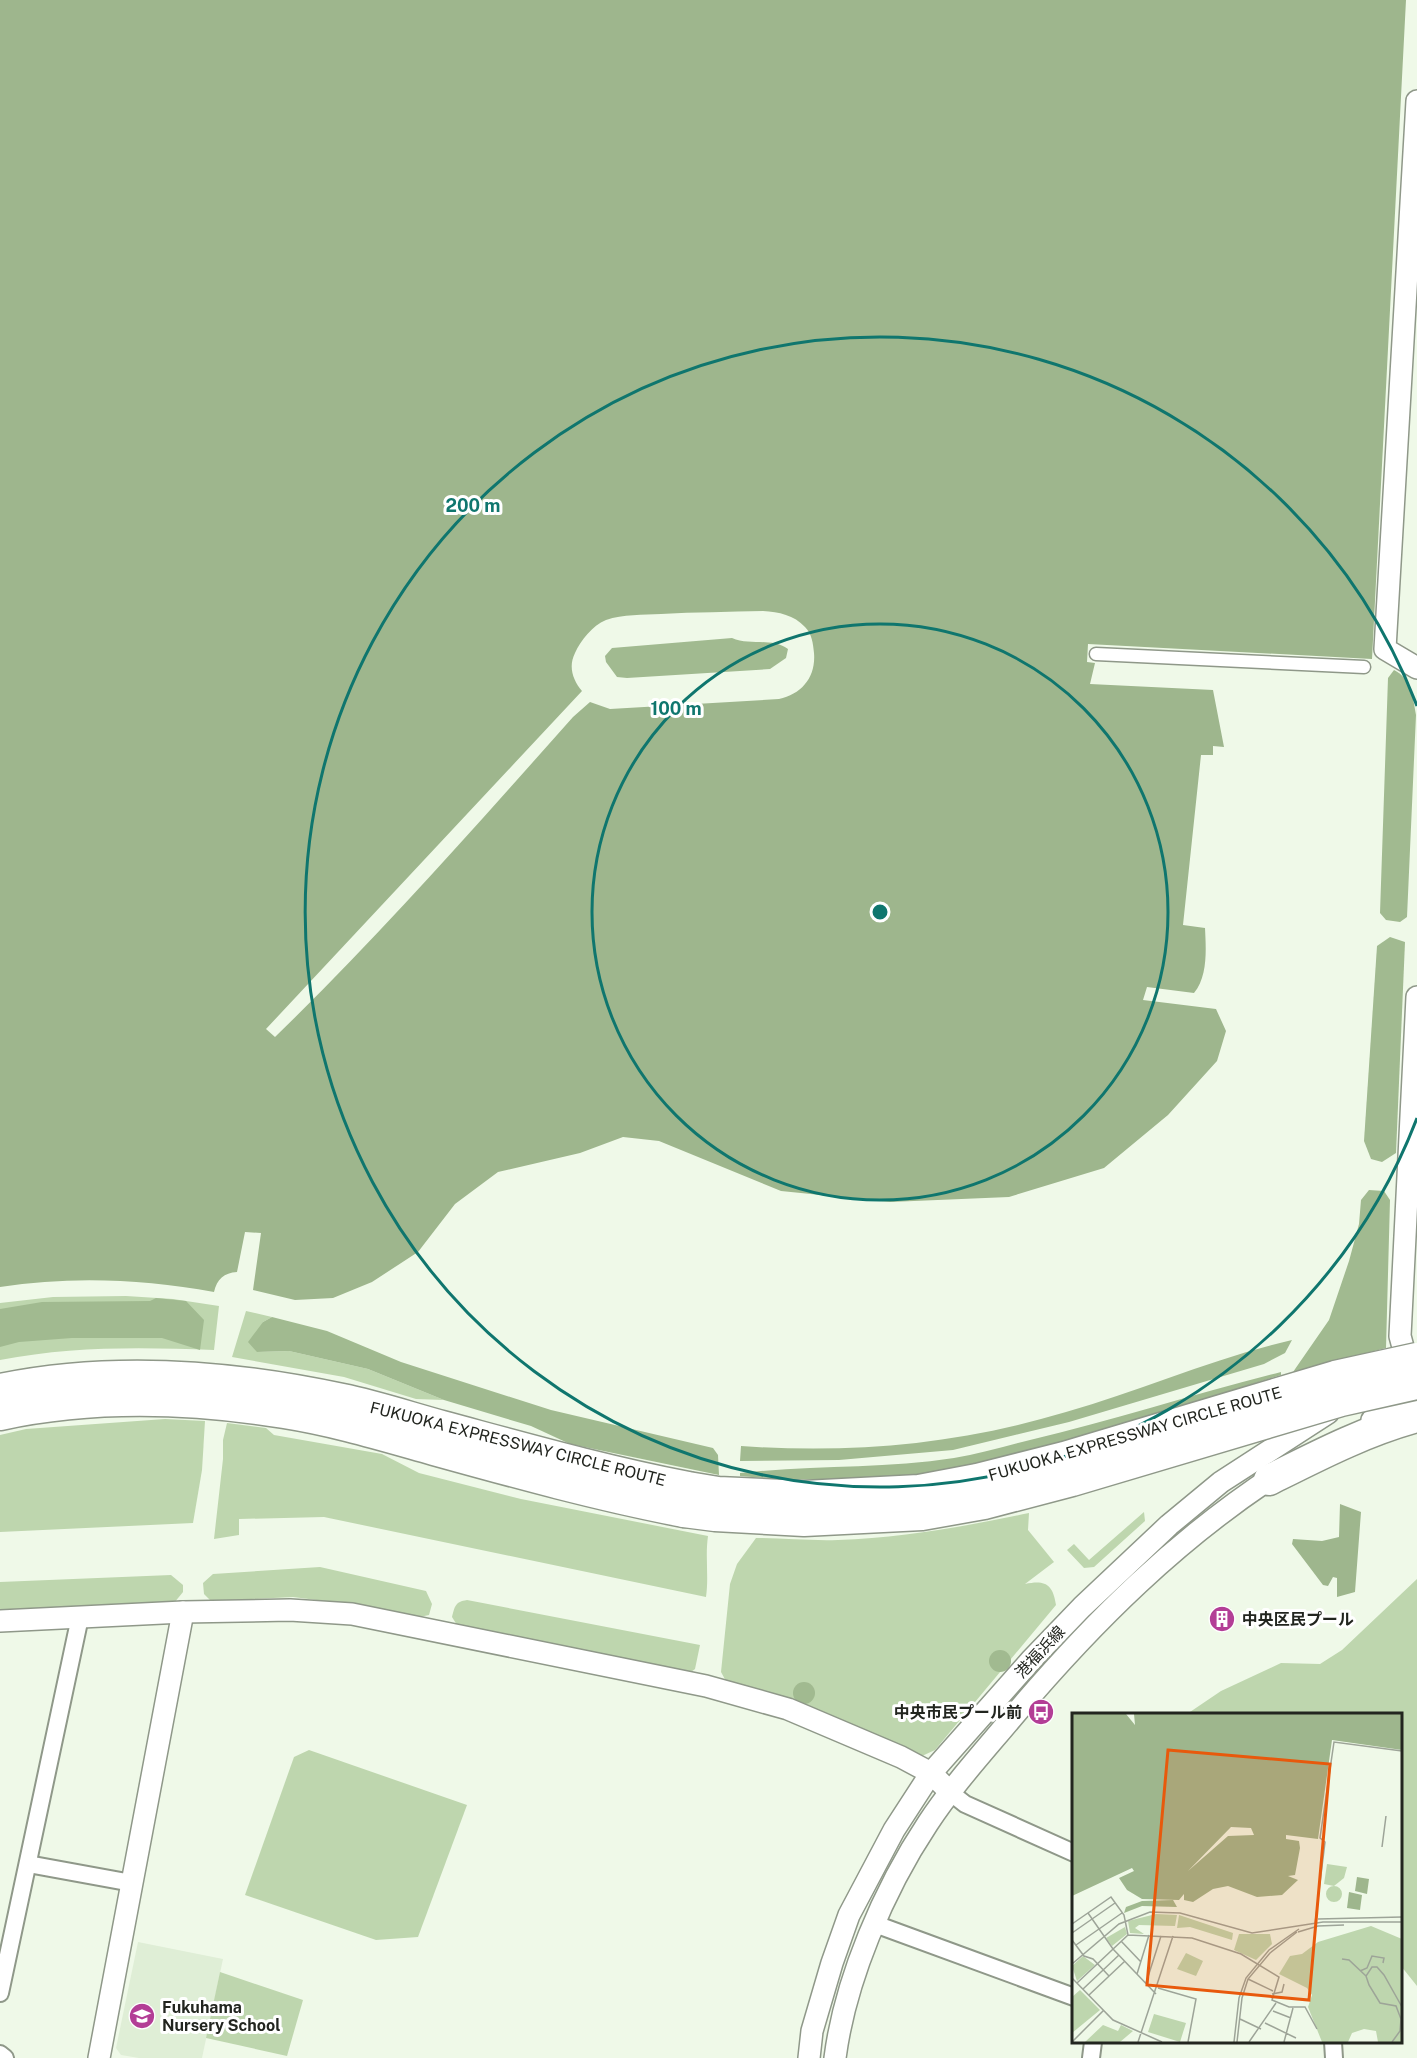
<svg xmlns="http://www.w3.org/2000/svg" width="1417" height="2058" font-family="'Public Sans','Noto Sans JP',sans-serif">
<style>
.built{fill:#dfeed6}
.green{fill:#bed6ae}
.forest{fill:#a1ba90}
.water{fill:#9eb68d;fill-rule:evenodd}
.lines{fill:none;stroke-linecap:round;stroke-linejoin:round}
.pedestrian-casing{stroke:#8f9889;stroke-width:15}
.minor-casing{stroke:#8f9889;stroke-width:20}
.tertiary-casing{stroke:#8f9889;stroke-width:24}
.motorway-casing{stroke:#8f9889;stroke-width:33}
.pedestrian{stroke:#fff;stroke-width:12}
.minor{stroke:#fff;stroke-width:16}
.tertiary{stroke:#fff;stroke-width:21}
.motorway{stroke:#fff;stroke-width:30}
.motorway-bridge-casing{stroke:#8f9889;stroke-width:33;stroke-linecap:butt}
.motorway-bridge{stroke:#fff;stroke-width:30}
.ring{fill:none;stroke:#0f766e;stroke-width:3}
.labels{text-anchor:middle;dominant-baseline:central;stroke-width:6;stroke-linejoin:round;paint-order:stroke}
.street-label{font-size:16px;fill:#22251f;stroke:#fff}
.poi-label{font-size:16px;font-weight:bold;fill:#22251f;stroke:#fff;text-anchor:start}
.inset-road{fill:none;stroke:#9da498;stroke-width:1.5}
.view{fill:#e8590c;fill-opacity:0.15;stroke:#e8590c;stroke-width:3}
.inset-edge{fill:none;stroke:#22251f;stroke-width:3}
.centre{fill:#0f766e;stroke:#fff;stroke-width:3}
.ring-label{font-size:18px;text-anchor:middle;font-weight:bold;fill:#0f766e;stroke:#fff;stroke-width:6;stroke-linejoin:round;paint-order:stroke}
</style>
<rect width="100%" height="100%" fill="#eff9e8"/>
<path class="built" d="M138 1942 223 1959 202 2058H139L121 2055 116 2048Z"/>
<g class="green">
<path d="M126 1296 173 1299 219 1306 214 1350C142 1347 71 1346 0 1360V1303L53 1297Z"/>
<path d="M246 1311 272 1317 263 1322 257 1352 289 1351 368 1369 444 1400 416 1399 344 1377 232 1357Z"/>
<path d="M165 1419 205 1421 202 1470 193 1523 0 1532V1435L26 1429Z"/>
<path d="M227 1423 266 1428 274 1435 382 1454 419 1473 521 1499 708 1536C705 1557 709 1577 706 1597L324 1517 239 1519V1535L214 1539 223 1459V1440Z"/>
<path d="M1144 1512 1145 1521 1094 1567 1084 1568 1067 1550 1074 1544 1089 1560Z"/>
<path d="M1029 1513 1028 1530 1054 1562 1025 1584C1044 1580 1053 1583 1056 1605L935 1750 922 1756 727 1683 721 1672 730 1584 737 1564 756 1538C783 1538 811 1541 838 1540 902 1538 967 1526 1029 1513Z"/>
<path d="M320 1567 426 1591 432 1604 429 1615 415 1618 340 1603 293 1597 211 1601 204 1594 203 1583 213 1574Z"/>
<path d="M171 1575 183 1585V1592L174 1603 0 1612V1582Z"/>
<path d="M1417 1579V1986L1401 1966 1400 1714H1187L1221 1691 1281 1663 1320 1664 1342 1650Z"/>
<path d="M467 1600 700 1645 695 1669 687 1675 457 1625 452 1617C455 1606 455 1602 467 1600Z"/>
<path d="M309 1750 467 1805 418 1937 376 1940 245 1895 294 1757Z"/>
<path d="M220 1972 303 2000 287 2056 206 2038Z"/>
</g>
<g class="forest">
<path d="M732 638C750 646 771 637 788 649L786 658 770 669 627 678 617 677 606 662 605 656 612 648Z"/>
<path d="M1394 670C1411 678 1413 698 1416 715L1407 917 1400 922 1386 920 1380 913 1388 678Z"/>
<path d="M1390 937 1405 942 1396 1153 1382 1162 1371 1159 1364 1141 1377 946Z"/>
<path d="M1369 1190 1384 1191 1390 1200 1386 1348 1293 1372 1329 1320 1349 1261 1359 1224 1361 1200Z"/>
<path d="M156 1298 186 1301 204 1320 200 1350 162 1338H72L19 1342 0 1347V1309L42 1302 150 1301Z"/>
<path d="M272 1317 327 1331 401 1362 551 1410 713 1448 718 1455 719 1475 570 1444 531 1426 444 1400 368 1369 289 1351 257 1352 248 1342 263 1322Z"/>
<path d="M1292 1340 1285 1353 1264 1364 1069 1422 953 1450 839 1460 740 1461 741 1446C853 1454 959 1444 1066 1412 1142 1390 1214 1358 1292 1340Z"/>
<path d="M1281 1372V1375C1175 1408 1068 1448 958 1469 886 1482 813 1482 740 1476V1473C811 1465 883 1469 954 1458 979 1454 1005 1446 1030 1440 1114 1420 1197 1393 1281 1372Z"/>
<circle cx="1000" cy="1661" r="11"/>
<circle cx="804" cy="1693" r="11"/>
</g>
<g class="water">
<path d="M0 0H1406L1372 659 1088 644 1087 662 1095 663 1090 684 1213 690 1224 747 1213 746V755H1201L1183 925 1205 928C1206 949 1208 976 1194 993L1147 987 1143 1000 1216 1009 1226 1031 1217 1061 1168 1115 1104 1168 1009 1197 890 1202 781 1191 659 1141 623 1137 580 1153 498 1172 455 1204 418 1252 372 1282 333 1298 295 1300 253 1290 261 1233 245 1232 237 1272C224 1273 217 1279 214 1292 143 1279 71 1276 0 1287ZM763 611C779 612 794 615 805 627 812 634 813 643 814 653 816 677 802 694 779 699L610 709 590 702 573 717C476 826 379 936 275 1037L266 1029 582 691C573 680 568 667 575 653 581 640 592 626 606 620 623 614 643 615 661 614 695 612 729 612 763 611Z"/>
<path d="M1340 1504 1361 1512 1355 1592 1337 1597V1578L1333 1577 1328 1586 1323 1585 1292 1544 1293 1539 1322 1541 1339 1537Z"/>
</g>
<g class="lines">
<g class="pedestrian-casing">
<path id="pedestrian" d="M1096 654 1364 667"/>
</g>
<g class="minor-casing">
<g id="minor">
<path d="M951 1793 965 1804 1074 1853"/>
<path d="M28 1864 132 1883"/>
<path d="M875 1924 1074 1997"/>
<path d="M0 1993 80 1617"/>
<path d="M1333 2042 1334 2058"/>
<path d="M0 2054 5 2058"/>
<path d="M1091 2058 1093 2042"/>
</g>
</g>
<g class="tertiary-casing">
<g id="tertiary">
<path d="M1417 101 1385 649 1417 668"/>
<path d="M1410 1373 1400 1336 1417 997"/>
<path d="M1372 1420 1417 1397"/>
<path d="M0 1621 183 1612 290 1610 352 1614 706 1686 788 1709 901 1757 931 1773 951 1793"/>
<path d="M99 2058 183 1612"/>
<path d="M809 2058 812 2031 832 1963 849 1915 894 1830 931 1773 1032 1659 1082 1607 1169 1525 1221 1482 1328 1413"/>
<path d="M835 2058C845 1980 884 1889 928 1823 953 1785 986 1749 1016 1713 1094 1621 1178 1538 1280 1472"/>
</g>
</g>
<g class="motorway-casing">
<g id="motorway">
<path d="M0 1389C112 1366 230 1375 342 1399 376 1406 409 1417 442 1426 524 1448 605 1471 688 1487"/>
<path d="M0 1415C93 1395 191 1398 284 1413 335 1421 384 1436 434 1450 517 1473 600 1496 684 1512"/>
<path d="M1269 1480C1317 1456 1365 1431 1417 1417"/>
</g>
</g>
<use href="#pedestrian" class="pedestrian"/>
<use href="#minor" class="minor"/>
<use href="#tertiary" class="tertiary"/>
<use href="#motorway" class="motorway"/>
<g class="motorway-bridge-casing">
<g id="motorway-bridge">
<path d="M688 1487 718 1492 804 1496 919 1490 977 1479 1064 1457 1335 1376 1417 1358"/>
<path d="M684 1512 715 1516 804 1521 922 1515 984 1504 1072 1481 1341 1401 1417 1384"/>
</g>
</g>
<use href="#motorway-bridge" class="motorway-bridge"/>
</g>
<g class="ring">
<circle cx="880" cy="912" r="288"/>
<path d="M1417 1118A575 575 0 1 1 1417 706"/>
</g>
<defs>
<g id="building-disc" transform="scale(1.35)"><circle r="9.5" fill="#b33e96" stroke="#fff"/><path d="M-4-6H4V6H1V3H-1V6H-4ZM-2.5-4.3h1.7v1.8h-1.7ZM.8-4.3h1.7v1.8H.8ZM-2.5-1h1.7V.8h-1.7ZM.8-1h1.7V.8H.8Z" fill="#fff"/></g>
<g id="bus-disc" transform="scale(1.35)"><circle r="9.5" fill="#b33e96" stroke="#fff"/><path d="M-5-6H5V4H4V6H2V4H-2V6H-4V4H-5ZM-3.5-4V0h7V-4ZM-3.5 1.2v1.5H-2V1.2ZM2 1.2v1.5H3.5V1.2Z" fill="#fff"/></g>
<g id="school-disc" transform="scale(1.35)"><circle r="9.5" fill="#b33e96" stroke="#fff"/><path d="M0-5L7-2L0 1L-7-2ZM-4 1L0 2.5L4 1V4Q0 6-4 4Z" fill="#fff"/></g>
</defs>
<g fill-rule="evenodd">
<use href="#building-disc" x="1222" y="1619"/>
<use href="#bus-disc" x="1041" y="1712"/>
<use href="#school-disc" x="142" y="2016"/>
</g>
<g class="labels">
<g class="street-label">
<text transform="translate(1135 1434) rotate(-16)">FUKUOKA EXPRESSWAY CIRCLE ROUTE</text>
<text transform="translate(518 1444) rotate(14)">FUKUOKA EXPRESSWAY CIRCLE ROUTE</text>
<text transform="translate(1040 1652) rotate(-47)">港福浜線</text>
</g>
<g class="poi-label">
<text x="1242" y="1619">中央区民プール</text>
<text x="1022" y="1712" text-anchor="end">中央市民プール前</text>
<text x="162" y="2007">Fukuhama<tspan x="162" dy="18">Nursery School</tspan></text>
</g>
</g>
<g transform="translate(1072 1713)">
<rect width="330" height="330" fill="#eff9e8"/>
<path d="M255 151 275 154 272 165 262 173 252 171ZM254 181a8 8 0 1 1 16 0a8 8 0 1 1-16 0ZM84 201 105 202 103 213 67 212 63 215 72 221 58 220 56 208ZM107 202 161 220 160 227 118 214 105 215ZM299 213 330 226V329H306L304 318 292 316 280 320 276 329H250L236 294 240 282 235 275 207 261 218 243 230 241 246 229ZM53 214 55 221 40 233 34 225ZM167 221H198L200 231 184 247 162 237ZM114 240 131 248 124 263 105 256ZM11 243 23 252 5 268 0 253ZM8 277 28 297 0 320V284ZM82 301 114 310 108 329 76 319ZM31 312 46 318 49 312 61 318 48 329H13Z" fill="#bed6ae"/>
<path d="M101 187 105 194 70 193 52 200 54 194 70 188Z" fill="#a1ba90"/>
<path d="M0 1H54L63 12 62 1H330V37L260 27 246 126 214 122V126L227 128 228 135 223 162 216 163 226 167 210 182 185 184 156 173 141 176 121 189 112 187V181L107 187 70 186 55 177 47 165 62 158 60 155 0 183ZM159 114 179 115 182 122 156 123 116 158ZM285 164 297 166 295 181 283 178ZM277 179 290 182 288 197 275 195Z" fill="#9eb68d" fill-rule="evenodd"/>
<path class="inset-road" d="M310 134 314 103M16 200 41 236 84 281M246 206 330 204M0 211 39 184 52 202 56 222M243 211 253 129 248 125 262 29 330 38M226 219 246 213 272 212M0 220 43 190M0 227 12 243 21 246 37 263M49 228 69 249M4 232 50 200M270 246 277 247 294 263M0 251 47 211 78 199 108 200 180 220 251 209H330M288 258 295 255 300 243 312 245 311 250M65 261 77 222M0 265 41 307 90 329M176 266 201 278M5 270 56 222 120 225 169 241 207 264 200 287 217 294H233L245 316M74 270 89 223M86 275 124 286 116 329M11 276 47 242M200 281 210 279 212 271M17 282 53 248M201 298 219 305M168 306 189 316M193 310 224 325M0 329 32 297M66 329 101 223M162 329 167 285 174 265 197 237 227 216M165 329 170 285 176 266 198 240 225 219M177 329 204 290M212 329 221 295M320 329 328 318 329 306 324 293 308 290 297 272 294 263 300 254H305L312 262 330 294"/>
<path class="view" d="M96 37 258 51 237 287 75 272Z"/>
<rect width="330" height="330" class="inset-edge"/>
</g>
<circle cx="880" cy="912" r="9" class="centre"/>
<g class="ring-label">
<text x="473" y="512">200 m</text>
<text x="676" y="715">100 m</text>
</g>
</svg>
